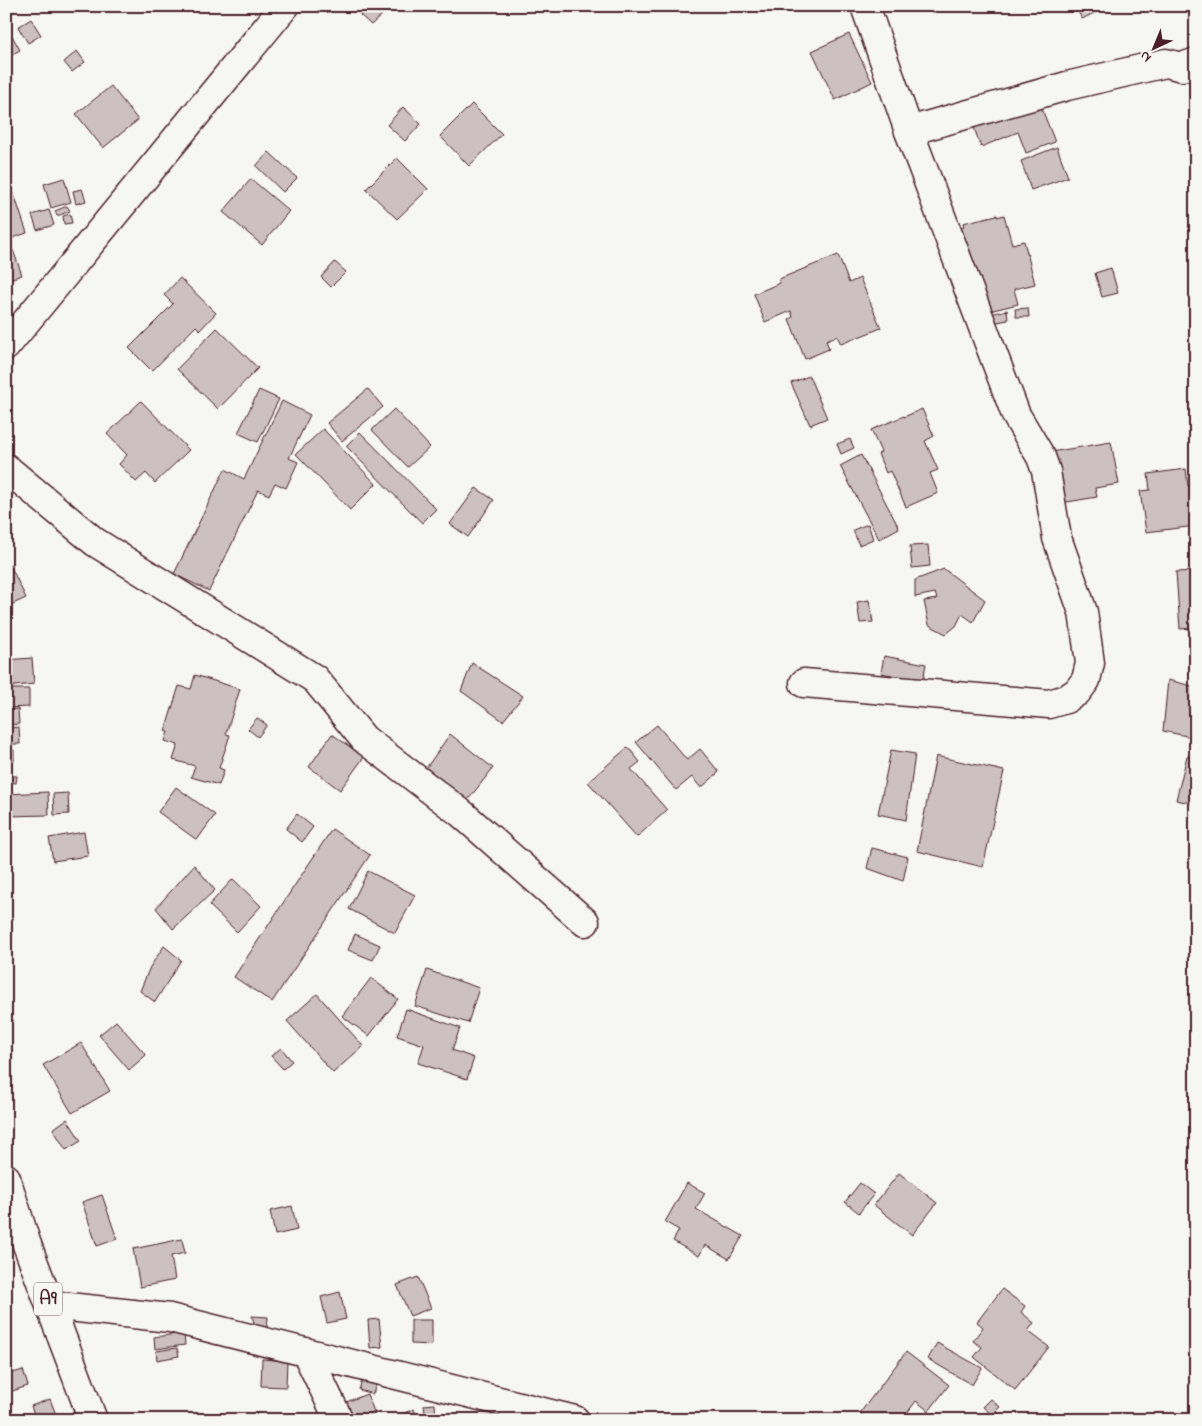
<svg xmlns="http://www.w3.org/2000/svg" width="1202" height="1426" font-family="'Indie Flower',sans-serif">
<style>
.building{fill:#ccc1c0;stroke:#4a1f2b}
.lines{fill:none;stroke-linecap:round;stroke-linejoin:round}
.minor-casing{stroke:#4a1f2b;stroke-width:31}
.major-casing{stroke:#4a1f2b;stroke-width:31}
.minor{stroke:#f6f6f2;stroke-width:28}
.major{stroke:#f6f6f2;stroke-width:28}
.labels{text-anchor:middle;dominant-baseline:central;stroke-width:5;stroke-linejoin:round;paint-order:stroke}
.shield{fill:#f6f6f2;stroke:#7e6067;stroke-width:1}
.shield-label{font-size:19px;font-weight:bold;fill:#4a1f2b}
</style>
<rect width="100%" height="100%" fill="#f6f6f2"/>
<filter id="ink" filterUnits="userSpaceOnUse"><feTurbulence type="fractalNoise" baseFrequency=".02" numOctaves="2"/><feDisplacementMap in="SourceGraphic" scale="10" xChannelSelector="R" yChannelSelector="G"/><feConvolveMatrix kernelMatrix="1 2 1 2 8 2 1 2 1" color-interpolation-filters="sRGB"/></filter>
<g filter="url(#ink)">
<g class="building">
<path d="M369 6H375L383 14 371 25 360 15Z"/>
<path d="M1075 6H1108L1082 19Z"/>
<path d="M31 19 41 35 28 43 18 27Z"/>
<path d="M6 25 20 50 6 58Z"/>
<path d="M849 34 872 82 835 100 812 51Z"/>
<path d="M77 51 85 62 72 72 64 62Z"/>
<path d="M111 86 138 120 103 148 76 114Z"/>
<path d="M1038 99 1055 142 1026 153 1018 132 981 147 973 125Z"/>
<path d="M472 104 502 134 469 166 440 136Z"/>
<path d="M403 107 421 124 405 141 387 125Z"/>
<path d="M1057 147 1068 177 1031 190 1021 161Z"/>
<path d="M269 152 297 178 283 192 256 166Z"/>
<path d="M397 158 428 189 397 219 366 189Z"/>
<path d="M64 178 71 202 51 208 44 184Z"/>
<path d="M9 179 27 233 6 240V180Z"/>
<path d="M251 179 289 211 262 245 223 212Z"/>
<path d="M82 189 86 201 76 204 73 191Z"/>
<path d="M67 206 70 211 57 216 55 211Z"/>
<path d="M49 210 54 225 37 230 32 215Z"/>
<path d="M70 214 72 223 64 224 63 216Z"/>
<path d="M997 215V217L1004 215 1012 244 1024 241 1035 284 1014 289 1018 304 985 312 956 228 964 226 963 223Z"/>
<path d="M13 250 22 275 6 280V252Z"/>
<path d="M838 255 849 283 860 278 881 328 841 344 837 336 826 340 829 349 805 359 789 319 793 317 791 311 765 322 754 294 780 283 779 279Z"/>
<path d="M335 262 346 272 331 287 321 277Z"/>
<path d="M1111 268 1118 293 1102 297 1095 273Z"/>
<path d="M180 278 216 313 200 330 196 326 152 371 129 348 173 304 164 295Z"/>
<path d="M1028 308 1029 317H1016L1015 309Z"/>
<path d="M1007 310 1008 320 992 323 990 314Z"/>
<path d="M217 328 258 368 218 409 177 369Z"/>
<path d="M809 376 827 418 810 425 791 383Z"/>
<path d="M368 389 383 407 342 441 327 423Z"/>
<path d="M259 390 279 399 258 442 238 433Z"/>
<path d="M141 401 189 450 155 483 146 473 136 482 119 464 127 455 107 434Z"/>
<path d="M282 401 310 415 289 458 298 462 286 488 275 483 269 495 258 490 209 591 174 574 225 469 244 479Z"/>
<path d="M394 409 430 447 408 467 372 430Z"/>
<path d="M922 409 934 436 925 441 938 470 930 473 938 493 906 507 890 471 886 473 878 454 881 452 871 430 904 416V417Z"/>
<path d="M323 429 376 484 350 510 296 454Z"/>
<path d="M360 432 436 509 422 523 346 446Z"/>
<path d="M850 439 854 448 841 454 837 444Z"/>
<path d="M1111 442 1119 484 1095 488 1097 497 1061 503 1051 452Z"/>
<path d="M861 455 899 528 879 539 840 466Z"/>
<path d="M1186 469 1188 486 1196 485V526L1146 532 1140 491 1150 490 1148 474Z"/>
<path d="M476 488 494 500 468 537 450 524Z"/>
<path d="M868 524 873 539 859 545 853 530Z"/>
<path d="M928 545 930 566 912 568 910 546Z"/>
<path d="M10 565 26 598 6 607V566Z"/>
<path d="M944 569 985 600 973 622 962 614 956 626 946 634 929 625 924 601 937 599 935 593 915 597V580Z"/>
<path d="M1196 571V647L1193 648 1192 628 1180 629 1176 572Z"/>
<path d="M869 600 873 622 860 623 857 602Z"/>
<path d="M884 656 926 664 923 681 881 673Z"/>
<path d="M32 658 34 684 6 687V660Z"/>
<path d="M472 663 523 696 503 721 461 691Z"/>
<path d="M195 675 240 689 226 734 230 735 219 768 224 770 219 785 191 777 195 766 173 760 178 745 165 741 168 732 165 731 179 686 191 689Z"/>
<path d="M1168 680 1196 687V738L1163 731Z"/>
<path d="M6 689H29V707L6 708Z"/>
<path d="M18 709 19 724 6 725V710Z"/>
<path d="M257 718 267 725 258 737 248 729Z"/>
<path d="M657 725 687 760 700 749 719 772 701 788 692 777 676 790 636 742Z"/>
<path d="M19 727 20 744H6V728Z"/>
<path d="M332 734 364 757 340 790 309 767Z"/>
<path d="M450 734 493 768 464 805 422 774Z"/>
<path d="M628 747 640 762 631 769 667 810 637 837 588 782Z"/>
<path d="M6 750H14V761L6 762Z"/>
<path d="M891 750 915 754 906 820 878 814Z"/>
<path d="M936 756 1004 771 983 867 917 851Z"/>
<path d="M1187 756 1196 759V804L1176 800Z"/>
<path d="M6 775 17 776 16 783 6 782Z"/>
<path d="M176 787 215 815 197 840 158 812Z"/>
<path d="M48 792 49 815 6 816V794Z"/>
<path d="M68 793 69 814 54 815 53 794Z"/>
<path d="M297 814 313 827 302 842 286 829Z"/>
<path d="M332 829 370 855 272 1002 234 977Z"/>
<path d="M84 832 88 856 53 861 49 838Z"/>
<path d="M872 848 908 857 903 881 867 868Z"/>
<path d="M194 865 215 890 173 929 156 908Z"/>
<path d="M368 871 415 895 395 933 349 909Z"/>
<path d="M233 879 261 906 237 932 209 905Z"/>
<path d="M355 934 380 945 373 960 348 950Z"/>
<path d="M164 946 181 960 155 1002 140 991 150 967Z"/>
<path d="M427 970 479 988 468 1023 415 1006Z"/>
<path d="M371 978 398 999 369 1036 342 1016Z"/>
<path d="M317 994 363 1046 333 1073 287 1021Z"/>
<path d="M406 1009 460 1028 452 1050 474 1058 467 1079 418 1063 424 1045 397 1036Z"/>
<path d="M116 1021 146 1055 129 1070 99 1035Z"/>
<path d="M81 1043 110 1091 72 1113 43 1065Z"/>
<path d="M281 1048 292 1061 283 1069 271 1056Z"/>
<path d="M67 1119 81 1141 66 1150 53 1129Z"/>
<path d="M899 1173 937 1203 912 1235 874 1205Z"/>
<path d="M687 1183 705 1193 696 1209 743 1236 729 1259 705 1245 699 1256 673 1241 679 1230 665 1222Z"/>
<path d="M860 1183 874 1194 859 1213 845 1202Z"/>
<path d="M102 1195 117 1239 97 1246 82 1202Z"/>
<path d="M292 1206 297 1230 275 1235 270 1211Z"/>
<path d="M182 1239 185 1253 171 1256 175 1280 140 1287 133 1249Z"/>
<path d="M418 1277 431 1308 410 1316 397 1285Z"/>
<path d="M1002 1289 1025 1306 1021 1312 1034 1323 1028 1331 1049 1347 1015 1390 974 1357 982 1347 973 1341 983 1327 977 1322Z"/>
<path d="M340 1292 346 1319 327 1323 321 1297Z"/>
<path d="M252 1316 268 1317 267 1327 256 1329Z"/>
<path d="M379 1319 382 1347 370 1348 368 1320Z"/>
<path d="M411 1320H432V1345L411 1344Z"/>
<path d="M184 1333 185 1345 155 1349 154 1337Z"/>
<path d="M937 1343 982 1368 972 1385 928 1359Z"/>
<path d="M177 1348 179 1356 157 1360 156 1351Z"/>
<path d="M906 1352 949 1385 929 1411 916 1401 902 1420H869L860 1413Z"/>
<path d="M262 1359 287 1361 286 1387 261 1386Z"/>
<path d="M23 1370 28 1386 6 1393V1375Z"/>
<path d="M362 1380 376 1384 373 1394 359 1390Z"/>
<path d="M367 1394 375 1414 360 1420H347L341 1404Z"/>
<path d="M50 1399 58 1420H36L31 1406Z"/>
<path d="M991 1399 1000 1407 992 1415 983 1407Z"/>
<path d="M435 1404 436 1419 426 1420 424 1405Z"/>
<path d="M414 1409 418 1420H388Z"/>
<path d="M997 1412 1006 1420H989Z"/>
<path d="M514 1414 515 1420 454 1419Z"/>
</g>
<g class="lines">
<g class="minor-casing">
<g id="minor">
<path d="M909 131 1067 86 1166 63 1182 67 1196 62"/>
<path d="M6 346 285 6"/>
<path d="M6 468 95 542 315 679 364 739 461 813 585 922"/>
<path d="M804 683 1049 704 1066 699 1077 692 1086 680 1090 663 1083 612 1057 538 1046 471 1041 457 1016 415 909 131 865 6"/>
<path d="M50 1305 170 1318 575 1420"/>
<path d="M306 1352 339 1420"/>
</g>
</g>
<g class="major-casing">
<path id="major" d="M6 1178 26 1242 93 1420"/>
</g>
<use href="#minor" class="minor"/>
<use href="#major" class="major"/>
</g>
</g>
<g class="labels">
<rect class="shield" x="34" y="1282.5" width="28" height="33" rx="4"/>
<g class="shield-label">
<text x="48" y="1299">A9</text>
</g>
</g>
<rect width="1202" height="1426" fill="none" stroke="#f6f6f2" stroke-width="25"/>
<rect x="12" y="12" width="1177" height="1401" fill="none" stroke="#4a1f2b" stroke-width="2" filter="url(#ink)"/>
<g transform="translate(1154 48) rotate(224)" stroke="#f6f6f2" stroke-width="4" paint-order="stroke">
<path d="M0-4L9 19L0 12L-9 19Z" fill="#4a1f2b"/>
<text y="-8" font-size="14" font-weight="bold" text-anchor="middle" fill="#4a1f2b">N</text>
</g>
</svg>
